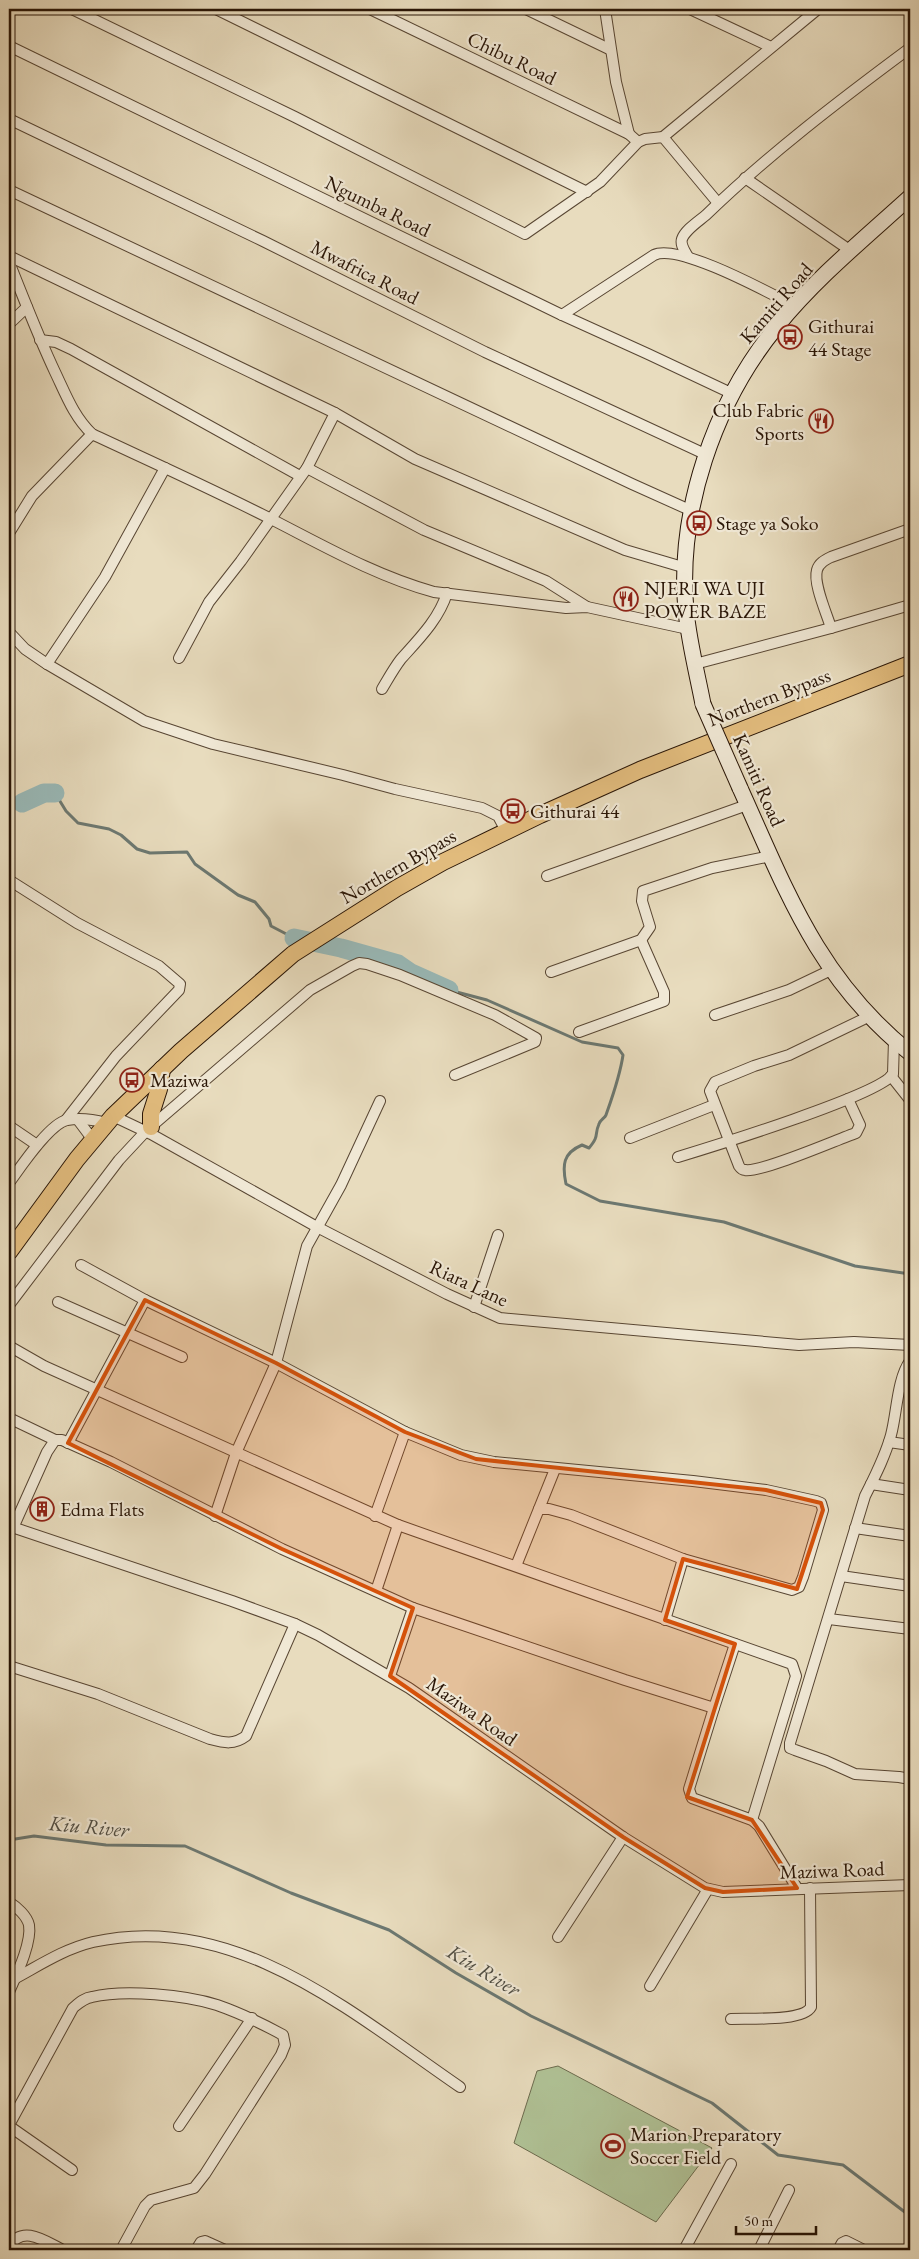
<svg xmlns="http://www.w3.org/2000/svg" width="919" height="2259" font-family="'EB Garamond',serif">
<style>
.garden{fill:#b0c296;stroke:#6c6b4e}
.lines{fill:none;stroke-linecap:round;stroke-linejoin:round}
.stream{stroke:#6c7871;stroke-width:3}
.river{stroke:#99bab9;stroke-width:19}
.minor-casing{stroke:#584633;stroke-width:12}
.secondary-casing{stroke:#281405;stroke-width:17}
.primary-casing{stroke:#281405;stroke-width:18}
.minor{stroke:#f0e8d5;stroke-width:10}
.secondary{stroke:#f0e8d5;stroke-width:15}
.primary{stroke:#e4be7f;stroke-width:16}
.secondary-bridge-casing{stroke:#281405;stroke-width:17;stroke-linecap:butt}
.secondary-bridge{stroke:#f0e8d5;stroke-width:15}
.marked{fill:#d5520b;fill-opacity:0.2;stroke:#d5520b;stroke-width:4;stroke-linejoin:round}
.labels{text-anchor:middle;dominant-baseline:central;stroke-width:4.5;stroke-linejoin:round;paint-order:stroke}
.street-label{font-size:20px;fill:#281405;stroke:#f0e8d5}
.poi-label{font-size:20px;fill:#281405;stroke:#f0e8d5;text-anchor:start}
.water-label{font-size:21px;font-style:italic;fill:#504e44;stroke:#f0e8d5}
</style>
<rect width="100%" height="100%" fill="#e8dcbe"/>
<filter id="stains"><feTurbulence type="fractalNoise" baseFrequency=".004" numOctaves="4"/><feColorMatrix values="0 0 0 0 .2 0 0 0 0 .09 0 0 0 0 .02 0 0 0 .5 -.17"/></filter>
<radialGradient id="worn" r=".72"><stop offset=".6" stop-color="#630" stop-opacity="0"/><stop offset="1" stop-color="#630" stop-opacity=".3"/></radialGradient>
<path class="garden" d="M558 2066 712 2148 656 2222 514 2143 537 2071Z"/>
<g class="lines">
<g class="stream">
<path d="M55 793 66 811 78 823 109 829 121 835 137 849 150 853 187 852 195 864 238 895 255 902 269 919 271 926 294 938"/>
<path d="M9 802 22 803"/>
<path d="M449 990 487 1000 582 1042 618 1048 623 1055C620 1076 613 1095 606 1115 605 1118 600 1120 599 1124 594 1135 600 1135 589 1148L582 1145C563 1153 562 1165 566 1184L600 1201 724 1222 855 1266 910 1274"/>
<path d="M9 1840 34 1836 106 1845 185 1846 291 1893 389 1930 456 1973 531 2016 712 2103 778 2155 843 2165 910 2216"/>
</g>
<g class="river">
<path d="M22 803 44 793H55"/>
<path d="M294 938 341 948 398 964 411 973 449 990"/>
</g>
<g class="minor-casing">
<g id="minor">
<path d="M72 9 295 117 525 234 600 182 638 142 645 139 663 137 718 203"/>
<path d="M216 9 587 192"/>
<path d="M370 9 629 134 638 142"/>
<path d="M526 9 609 49"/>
<path d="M605 9 616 82 629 134"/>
<path d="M690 9 771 47"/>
<path d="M9 46 562 315 648 354 733 394"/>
<path d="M9 119 263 241 485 352 707 455"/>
<path d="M663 137 818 9"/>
<path d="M745 178 851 251"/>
<path d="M9 190 632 484 692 511"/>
<path d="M9 256 335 413 415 459 625 550 686 568"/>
<path d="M688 257C685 251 680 245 682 239 685 230 699 221 706 215 769 154 840 100 910 48"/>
<path d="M9 262C24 299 38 336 55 372 66 395 74 417 92 434 152 462 212 489 271 519 324 546 376 576 434 592L566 608 587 607 688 629"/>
<path d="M562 315 654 255C679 243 769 293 795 306"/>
<path d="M9 324 27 307"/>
<path d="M40 340 56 342 71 349 300 476"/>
<path d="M307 468 424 530 546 581 587 607"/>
<path d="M9 533 32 496 92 434"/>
<path d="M831 628C827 614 813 584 817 570 819 563 825 560 831 557L910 529"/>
<path d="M9 632 25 649 47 664 144 721 213 744 343 775 395 789 482 808 498 816 506 831"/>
<path d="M179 658 209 602 241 561 307 468 335 413"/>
<path d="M47 664 105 577 165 468"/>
<path d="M695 664 831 628 910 605"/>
<path d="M382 689C388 679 394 668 401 659 419 639 439 619 447 593"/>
<path d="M547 876 747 805"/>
<path d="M9 880 77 923 159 966 180 984 179 990 116 1056 66 1120"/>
<path d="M551 972 641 940 650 927 642 901 643 891 712 868 771 856"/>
<path d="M715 1015 789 990 831 970"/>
<path d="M579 1032 664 1001V992L641 940"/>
<path d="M891 1076 910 1100"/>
<path d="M848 1099 860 1125 856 1133C836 1140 761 1173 745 1170 742 1170 741 1169 739 1166L710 1091 715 1082 754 1066 789 1055 870 1016"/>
<path d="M113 1116 151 1134 317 1227 447 1294 500 1318 799 1345 854 1342 910 1345"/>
<path d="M78 1120 93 1140"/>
<path d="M9 1126 37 1145"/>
<path d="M630 1138 714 1105"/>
<path d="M678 1157C711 1147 880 1095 893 1074L894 1040"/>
<path d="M9 1183C20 1168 49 1124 67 1120 79 1118 95 1120 106 1123"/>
<path d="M81 1265 145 1300 276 1363 405 1432 461 1455 494 1462 693 1481 766 1490 816 1501 821 1503 823 1510 803 1577 799 1587 792 1590 683 1559 571 1515 549 1509H539"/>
<path d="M58 1302 182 1357"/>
<path d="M9 1305 119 1160 146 1131 310 990 352 966 359 963 367 964 400 975 495 1015 536 1038 535 1042 455 1075"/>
<path d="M474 1307 498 1235"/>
<path d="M9 1346 44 1366 398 1525 792 1664 796 1676 752 1820"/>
<path d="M910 1361C897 1379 897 1413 891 1435 885 1457 875 1476 865 1496L790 1743V1748L795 1750 826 1761 855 1774 899 1777 910 1779"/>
<path d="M9 1418 55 1440"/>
<path d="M889 1442 910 1445"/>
<path d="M68 1443 145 1300"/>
<path d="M871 1484 910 1490"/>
<path d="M215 1516 236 1453 276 1363 307 1246 341 1185 380 1101"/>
<path d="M375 1516 405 1432"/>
<path d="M9 1526 232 1601 295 1624 318 1635 409 1688 623 1837 705 1888 723 1892 910 1885"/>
<path d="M13 1528 47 1452 55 1440H62L111 1462 282 1549 413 1608 625 1680 714 1708 735 1644"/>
<path d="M855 1528 910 1536"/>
<path d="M516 1566 555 1469"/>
<path d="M841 1576 910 1586"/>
<path d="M376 1591 398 1525"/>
<path d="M829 1619 910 1629"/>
<path d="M665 1620 683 1559"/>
<path d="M9 1666 98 1694 210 1739C225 1743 234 1745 246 1736L295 1624"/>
<path d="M390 1676 413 1608"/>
<path d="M714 1708 689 1789 692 1798 752 1820 759 1826 797 1888"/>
<path d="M9 1902C17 1907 27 1916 29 1925 32 1943 16 1976 9 1992"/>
<path d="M558 1937 623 1837"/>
<path d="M14 1979C40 1965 64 1949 93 1942 234 1910 352 2013 460 2087"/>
<path d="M650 1986 708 1889"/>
<path d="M731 2019C748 2018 803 2022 811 2007L810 1888"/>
<path d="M9 2125 73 2008C79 2003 84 1998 92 1997 124 1989 186 1995 217 2005 240 2013 261 2023 283 2035L285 2045 281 2055 205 2174 194 2188 151 2200 145 2206 121 2250"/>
<path d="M9 2126 72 2170"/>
<path d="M179 2126 252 2018"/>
<path d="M9 2247C22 2224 45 2241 63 2250"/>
<path d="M196 2250 201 2242 205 2241 225 2250"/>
<path d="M684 2250 731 2164"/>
<path d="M759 2250 789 2190"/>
<path d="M838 2250 842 2243 846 2241 864 2250"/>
</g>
</g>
<g class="secondary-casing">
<g id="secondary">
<path d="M703 704C697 673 689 642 686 611 677 511 714 403 777 326 816 278 865 238 910 197"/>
<path d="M740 788C787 892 818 979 910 1053"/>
</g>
</g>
<g class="primary-casing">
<g id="primary">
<path d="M151 1127V1114L159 1089 162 1069"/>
<path d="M9 1252 77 1159 113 1116 181 1051 293 954 397 888 443 862 540 815 640 770 910 664"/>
</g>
</g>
<use href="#minor" class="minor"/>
<use href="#secondary" class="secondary"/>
<use href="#primary" class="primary"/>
<g class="secondary-bridge-casing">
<path id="secondary-bridge" d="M703 704 740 788"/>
</g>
<use href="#secondary-bridge" class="secondary-bridge"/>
</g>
<path class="marked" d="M145 1300 276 1363 405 1432 476 1459 766 1490 821 1503 823 1510 797 1589 683 1559 665 1620 735 1644 687 1797 752 1820 797 1888 723 1892 705 1888 623 1837 390 1676 413 1608 282 1549 68 1443Z"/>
<defs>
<g id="bus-ring" transform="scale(1.25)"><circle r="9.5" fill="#f0e8d5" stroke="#8f2418" stroke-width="1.5"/><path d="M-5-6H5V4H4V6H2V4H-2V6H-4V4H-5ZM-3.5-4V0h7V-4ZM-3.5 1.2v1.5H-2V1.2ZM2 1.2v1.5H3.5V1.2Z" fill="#8f2418"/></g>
<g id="restaurant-ring" transform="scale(1.25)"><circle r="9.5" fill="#f0e8d5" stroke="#8f2418" stroke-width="1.5"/><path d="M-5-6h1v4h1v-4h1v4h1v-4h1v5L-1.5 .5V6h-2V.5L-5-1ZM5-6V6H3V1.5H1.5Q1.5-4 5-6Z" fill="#8f2418"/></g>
<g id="building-ring" transform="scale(1.25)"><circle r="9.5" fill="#f0e8d5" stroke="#8f2418" stroke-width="1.5"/><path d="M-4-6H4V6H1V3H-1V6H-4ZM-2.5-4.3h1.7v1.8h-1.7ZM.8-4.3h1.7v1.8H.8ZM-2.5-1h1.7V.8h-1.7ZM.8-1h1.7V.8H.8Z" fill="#8f2418"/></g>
<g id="stadium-ring" transform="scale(1.25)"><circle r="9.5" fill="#f0e8d5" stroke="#8f2418" stroke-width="1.5"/><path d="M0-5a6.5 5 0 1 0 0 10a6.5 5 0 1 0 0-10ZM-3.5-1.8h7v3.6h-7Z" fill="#8f2418"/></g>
</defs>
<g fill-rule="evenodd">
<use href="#bus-ring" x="790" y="337"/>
<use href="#restaurant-ring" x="821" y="421"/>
<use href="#bus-ring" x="699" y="523"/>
<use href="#restaurant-ring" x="626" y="599"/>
<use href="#bus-ring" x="513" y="811"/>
<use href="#bus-ring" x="132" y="1080"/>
<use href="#building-ring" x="42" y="1509"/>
<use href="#stadium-ring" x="613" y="2146"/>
</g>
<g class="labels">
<g class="street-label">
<text transform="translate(512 58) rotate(26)">Chibu Road</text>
<text transform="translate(378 206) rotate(26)">Ngumba Road</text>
<text transform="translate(365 272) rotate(27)">Mwafrica Road</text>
<text transform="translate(776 303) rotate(-49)">Kamiti Road</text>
<text transform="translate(769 697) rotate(-21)">Northern Bypass</text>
<text transform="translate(759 780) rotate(66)">Kamiti Road</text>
<text transform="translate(398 866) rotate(-30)">Northern Bypass</text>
<text transform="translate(469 1283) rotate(25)">Riara Lane</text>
<text transform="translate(472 1711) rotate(35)">Maziwa Road</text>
<text transform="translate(832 1870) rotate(-2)">Maziwa Road</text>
</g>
<g class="poi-label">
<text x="808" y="326">Githurai<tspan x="808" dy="23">44 Stage</tspan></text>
<text x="804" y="410" text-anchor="end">Club Fabric<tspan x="804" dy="23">Sports</tspan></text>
<text x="716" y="523">Stage ya Soko</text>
<text x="644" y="588">NJERI WA UJI<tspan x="644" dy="23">POWER BAZE</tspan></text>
<text x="530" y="811">Githurai 44</text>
<text x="150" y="1080">Maziwa</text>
<text x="60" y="1509">Edma Flats</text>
<text x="630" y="2134">Marion Preparatory<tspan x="630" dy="23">Soccer Field</tspan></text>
</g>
<g class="water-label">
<text transform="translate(89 1826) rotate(5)">Kiu River</text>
<text transform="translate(484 1970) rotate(31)">Kiu River</text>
</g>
</g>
<rect width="919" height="2259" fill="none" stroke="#e8dcbe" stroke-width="30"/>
<rect x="10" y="10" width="899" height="2239" fill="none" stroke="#281405" stroke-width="2.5"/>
<rect x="15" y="15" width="889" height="2229" fill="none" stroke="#281405"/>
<path d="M736 2226v8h80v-8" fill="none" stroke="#281405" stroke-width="2.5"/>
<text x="744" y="2226" font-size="15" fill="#281405" stroke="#f0e8d5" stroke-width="4" paint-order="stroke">50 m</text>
<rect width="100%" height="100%" filter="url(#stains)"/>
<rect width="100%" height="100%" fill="url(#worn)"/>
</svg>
